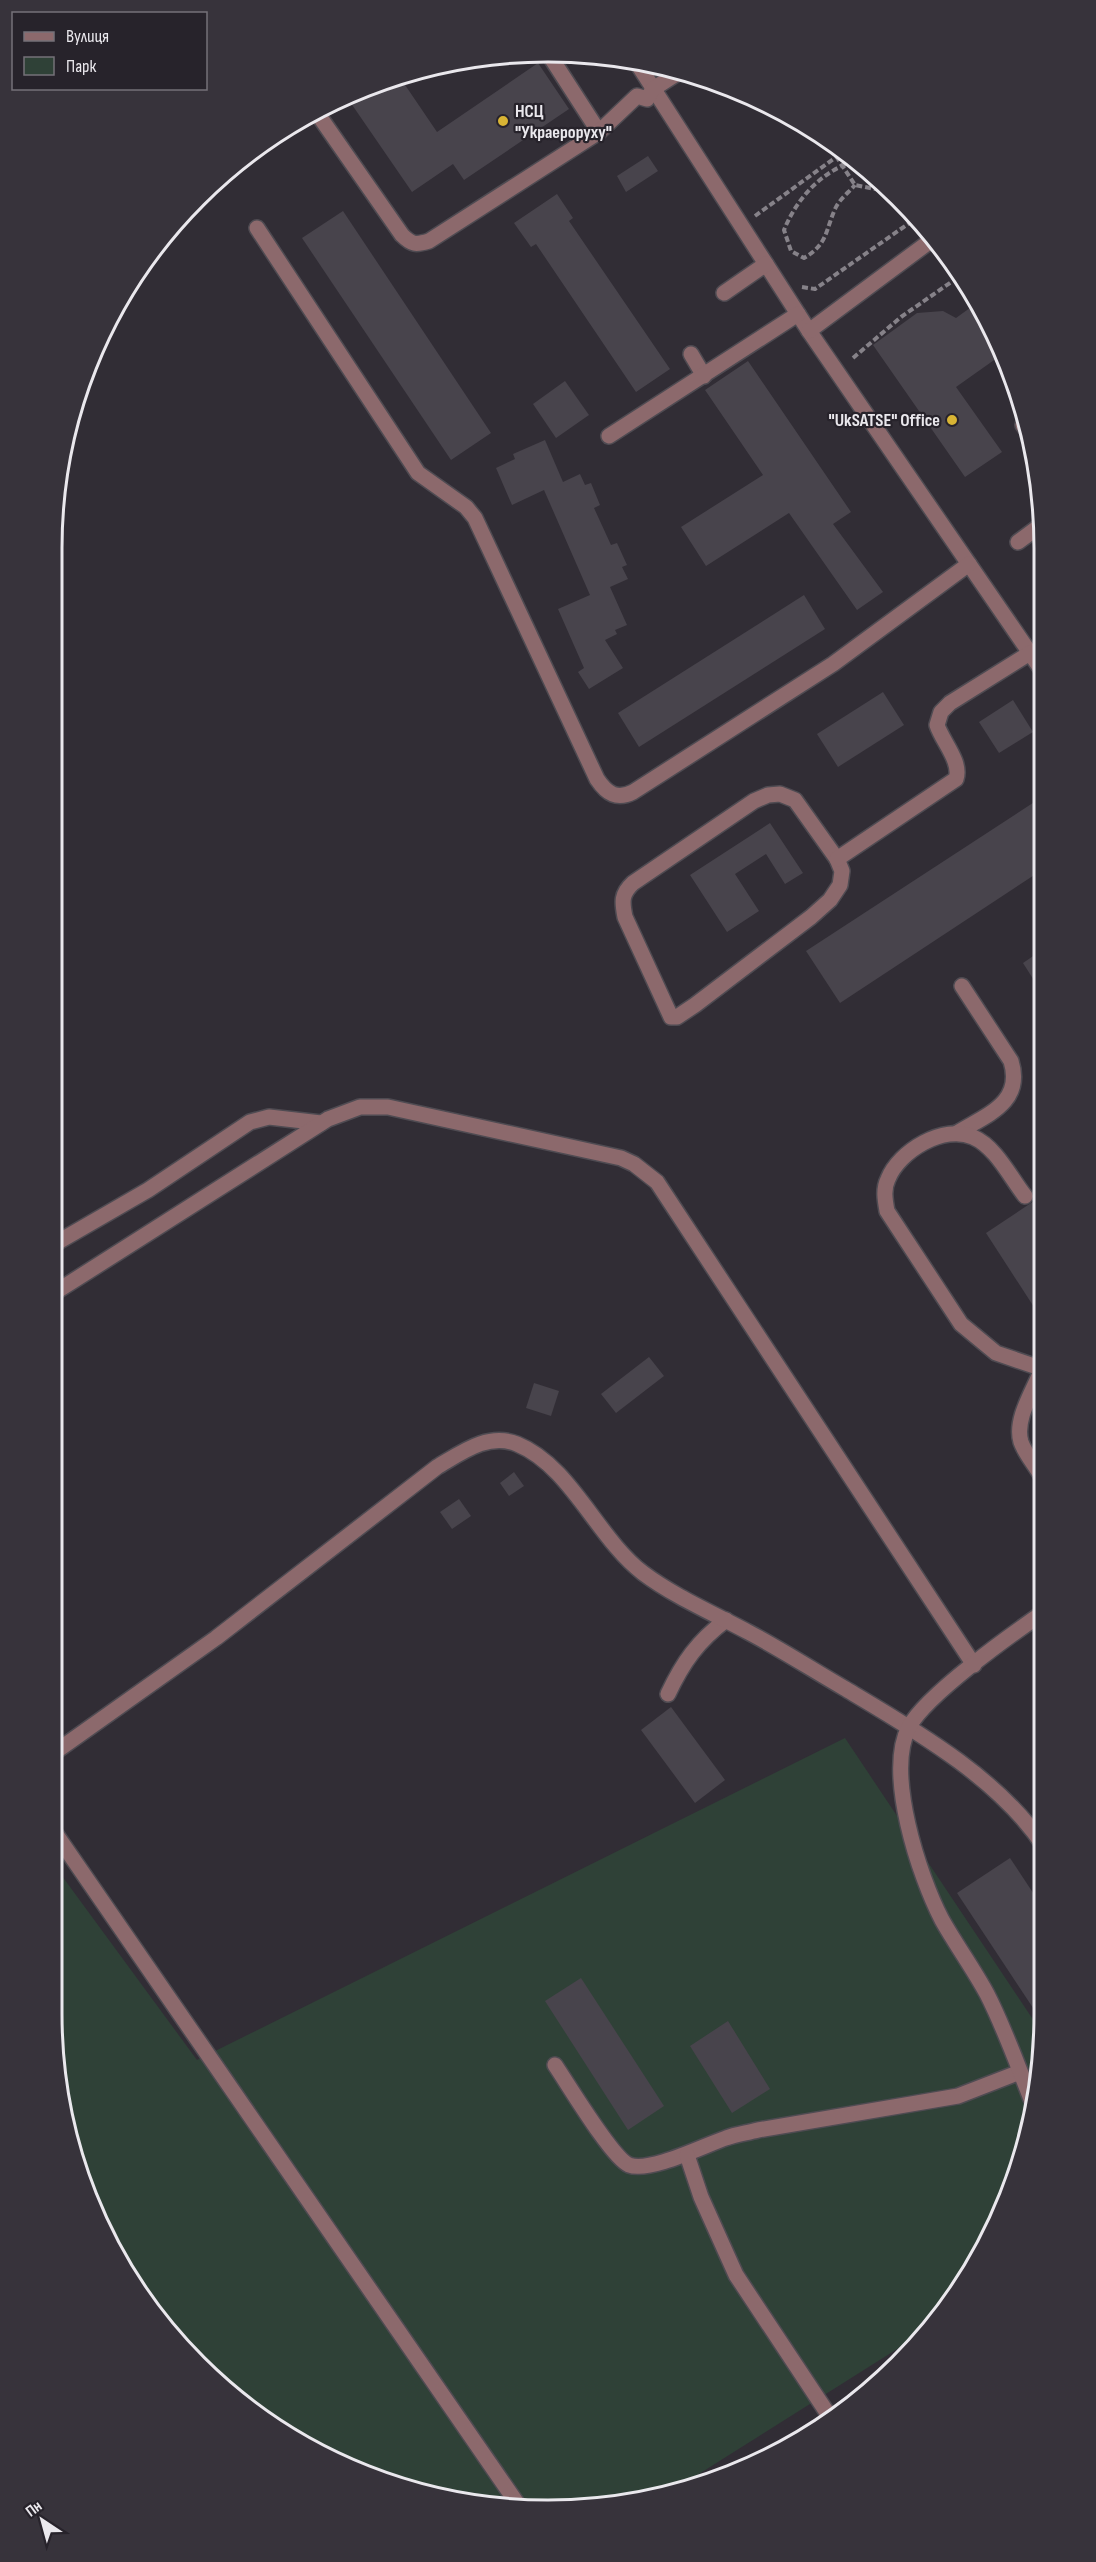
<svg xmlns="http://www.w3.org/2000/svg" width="1096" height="2562" font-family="'Sofia Sans Condensed',sans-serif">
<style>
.green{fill:#2f4137}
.building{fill:#48444c}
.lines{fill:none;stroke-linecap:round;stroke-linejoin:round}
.minor-casing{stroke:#4f4b52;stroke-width:18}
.path{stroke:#868289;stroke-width:4;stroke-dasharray:6 3;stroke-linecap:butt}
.minor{stroke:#8c696c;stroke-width:15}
.poi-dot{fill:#d8b434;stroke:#27232b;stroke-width:2}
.labels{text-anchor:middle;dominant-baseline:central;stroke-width:4.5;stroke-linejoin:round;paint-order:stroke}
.poi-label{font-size:18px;font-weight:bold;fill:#eae8ed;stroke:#27232b;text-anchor:start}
.rim{fill:none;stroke:#eae8ed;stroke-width:3}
</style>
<rect width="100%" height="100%" fill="#312d35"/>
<path class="green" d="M845 1738 1042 2033 1019 2173 942 2317 932 2327 664 2496 645 2501 483 2507 389 2485 300 2445 174 2341 117 2262 77 2174 51 2014V1861L197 2060Z"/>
<g class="building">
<path d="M538 63 569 109 464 180 453 164 412 192 346 96 399 76 437 132Z"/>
<path d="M648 156 658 171 626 192 617 176Z"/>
<path d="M557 194 573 218 569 221 670 369 636 392 536 244 531 247 514 223Z"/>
<path d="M343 211 491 433 451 460 302 238Z"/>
<path d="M974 305 1004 353 956 387 1002 452 965 477 873 345 917 313 943 311 956 318Z"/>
<path d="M748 361 851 512 833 524 883 592 857 610 789 513 706 566 681 527 763 475 705 390Z"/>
<path d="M565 381 589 415 556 438 533 404Z"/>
<path d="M545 440 563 482 580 474 585 485 591 483 600 505 594 508 611 545 617 543 627 565 622 567 628 579 610 587 627 625 615 630 617 634 605 640 623 668 589 689 578 672 584 668 558 609 590 595 544 490 512 505 496 468 515 459 513 454Z"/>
<path d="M804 595 825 629 639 747 618 713Z"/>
<path d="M883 692 904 725 838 767 817 734Z"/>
<path d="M1013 700 1033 732 999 753 979 722Z"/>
<path d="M1042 797V870L840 1003 806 951Z"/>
<path d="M770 823 803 873 785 884 766 854 735 874 759 911 727 932 690 875Z"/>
<path d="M1042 950V993L1023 963Z"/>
<path d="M1043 1195V1321L986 1233Z"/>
<path d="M649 1357 664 1376 616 1413 601 1394Z"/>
<path d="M534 1383 559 1391 551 1416 526 1408Z"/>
<path d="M514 1472 524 1486 509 1496 500 1483Z"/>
<path d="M459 1499 471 1516 452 1529 440 1512Z"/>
<path d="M671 1707 725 1780 695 1803 641 1730Z"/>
<path d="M1010 1858 1045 1911 1043 2023 957 1893Z"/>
<path d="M581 1978 664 2106 628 2130 545 2001Z"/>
<path d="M728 2021 770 2089 732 2113 690 2046Z"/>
</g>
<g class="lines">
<g class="minor-casing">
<g id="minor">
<path d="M548 53 599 132"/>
<path d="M635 60 809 331 1041 669"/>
<path d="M315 110 402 235C412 245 416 245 429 241L599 132 637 96 647 99 653 89 681 71"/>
<path d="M257 228 418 473 466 507 475 518 597 779C607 794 617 800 633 792L833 664 969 564"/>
<path d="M724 293 766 264"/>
<path d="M809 331 933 239"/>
<path d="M691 354 704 376"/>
<path d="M1023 425 1027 430"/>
<path d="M609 436 798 314"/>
<path d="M1018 542 1041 525"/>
<path d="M780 794 795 800 837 859 842 871 840 885 830 900 811 917 695 1005 677 1017H671L625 917C622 902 621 894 633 883L754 801 768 795Z"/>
<path d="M837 859 956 779C962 762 942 741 937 725L941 712 950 703 1030 653"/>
<path d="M957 1133C986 1115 1024 1103 1011 1061L962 986"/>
<path d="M1025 1196C1010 1177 996 1147 973 1137 944 1124 899 1151 888 1179 883 1189 885 1200 887 1211L961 1324 996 1353 1043 1369"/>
<path d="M51 1246 148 1190 250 1122 269 1117 321 1123"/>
<path d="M51 1295 328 1119 360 1107H388L621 1158 634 1164 657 1182 974 1665"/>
<path d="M1042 1369C1034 1390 1014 1419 1021 1442 1025 1454 1037 1467 1043 1479"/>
<path d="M668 1694C683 1662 698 1641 726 1620"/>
<path d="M51 1755 216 1638 437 1467C461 1453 488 1432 517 1444 571 1466 597 1538 643 1573 675 1597 715 1614 750 1633 782 1650 813 1670 844 1688 913 1729 1001 1779 1045 1848"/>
<path d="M51 1827 519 2506"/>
<path d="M555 2065C568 2084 612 2158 629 2165 650 2173 705 2145 726 2138 736 2134 747 2133 758 2130L958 2096 1020 2072"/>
<path d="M1031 2099C1017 2064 1004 2027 987 1994 973 1968 956 1945 942 1920 919 1876 885 1773 909 1727 926 1695 1012 1634 1044 1612"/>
<path d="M687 2155 701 2197 736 2275 832 2420"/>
</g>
</g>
<g class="path">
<path d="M836 156 855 185 889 192 910 222"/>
<path d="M854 161C821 172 797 198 784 230L791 251 804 258C829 243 825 230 836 207 840 199 849 192 855 185"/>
<path d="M755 216 843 152"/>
<path d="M802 287 815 289 918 217"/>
<path d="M853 358 901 317 957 278"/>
</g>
<use href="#minor" class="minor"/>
</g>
<g class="poi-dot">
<circle cx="503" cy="121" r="6"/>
<circle cx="952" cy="420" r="6"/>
</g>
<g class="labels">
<g class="poi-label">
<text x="515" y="111">НСЦ<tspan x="515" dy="21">"Украероруху"</tspan></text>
<text x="940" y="420" text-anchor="end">"UkSATSE" Office</text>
</g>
</g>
<path d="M0 0H1096V2562H0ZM548 62H548A486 486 0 0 1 1034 548V2014A486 486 0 0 1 548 2500H548A486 486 0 0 1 62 2014V548A486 486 0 0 1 548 62Z" fill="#37333b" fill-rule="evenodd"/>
<path class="rim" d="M548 62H548A486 486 0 0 1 1034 548V2014A486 486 0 0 1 548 2500H548A486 486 0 0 1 62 2014V548A486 486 0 0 1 548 62Z"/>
<rect x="12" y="12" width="195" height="78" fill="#27232b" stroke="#757279" stroke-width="1.5"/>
<rect x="24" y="32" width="30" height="9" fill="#8c696c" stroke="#757279" stroke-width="1.5"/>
<text x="66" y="42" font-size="18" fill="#eae8ed">Вулиця</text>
<rect x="24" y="57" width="30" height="18" fill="#2f4137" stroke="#757279" stroke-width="1.5"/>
<text x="66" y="72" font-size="18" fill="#eae8ed">Парк</text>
<g transform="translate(42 2520) rotate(324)" stroke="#27232b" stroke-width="4.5" paint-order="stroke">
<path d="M0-4.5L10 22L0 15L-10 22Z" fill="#eae8ed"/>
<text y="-9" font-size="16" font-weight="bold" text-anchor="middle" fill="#eae8ed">Пн</text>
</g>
</svg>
